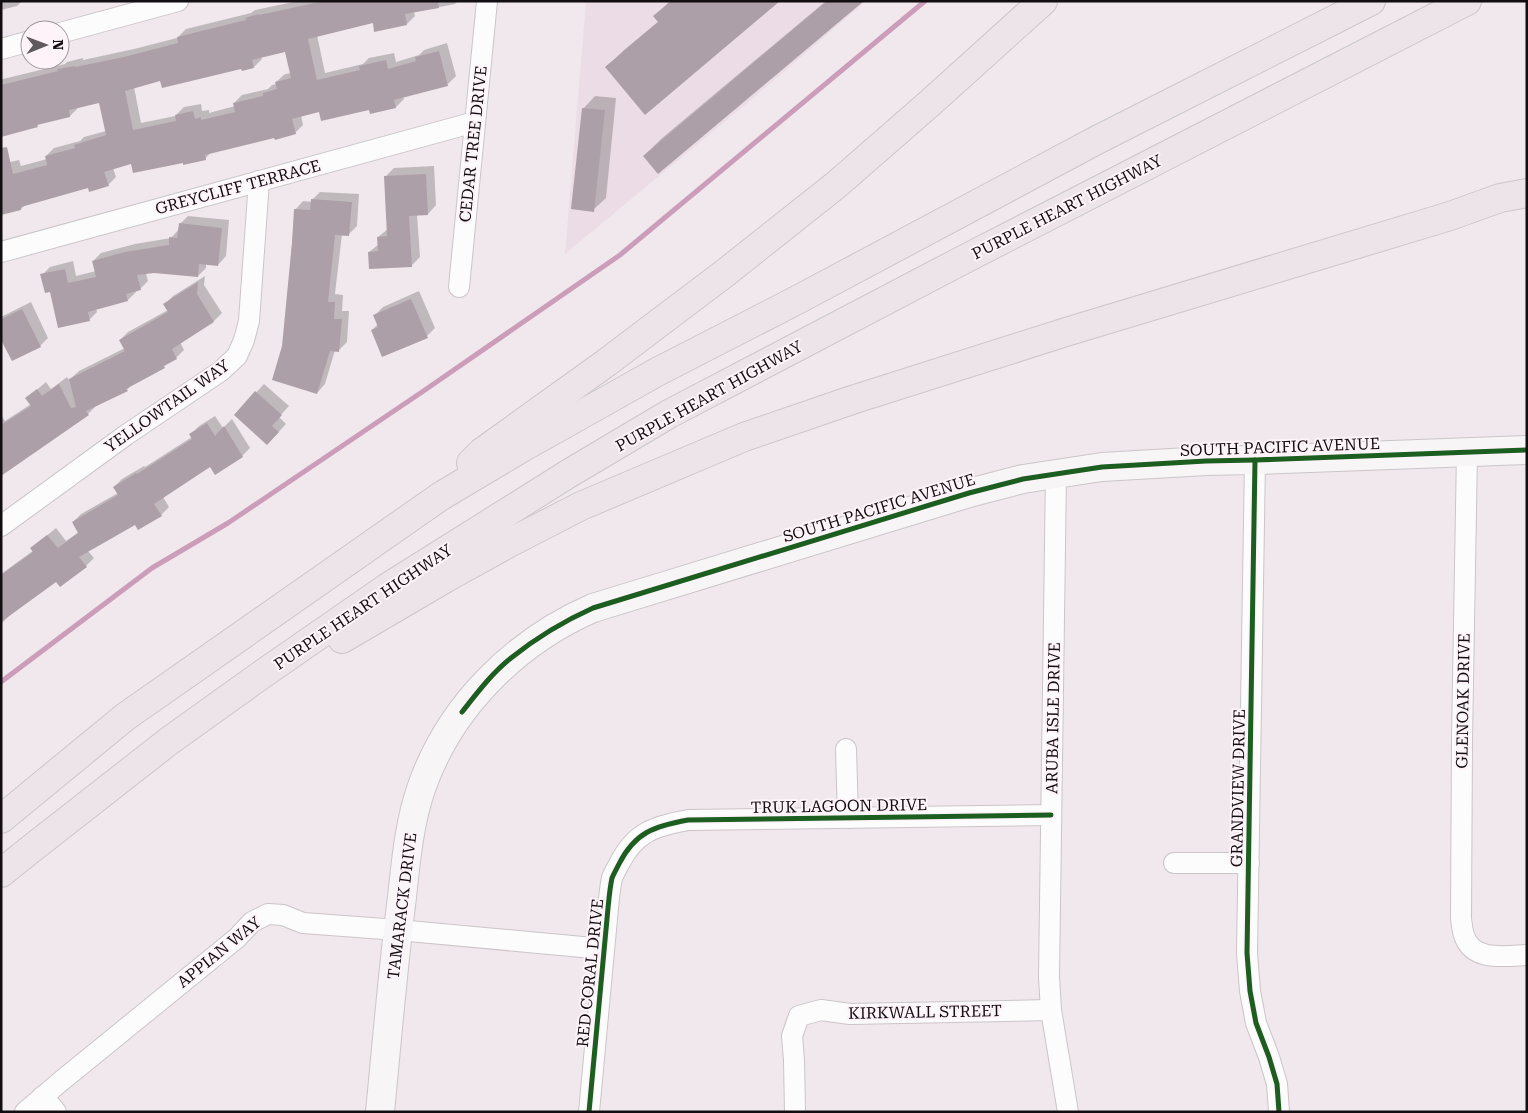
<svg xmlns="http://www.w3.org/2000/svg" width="1528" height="1113" font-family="'Roboto Serif',serif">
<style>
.built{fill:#ecdce5}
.shadow{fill:#0003;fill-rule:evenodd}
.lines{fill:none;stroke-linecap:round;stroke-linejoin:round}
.stream{stroke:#cb9db9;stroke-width:5}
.building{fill:#ad9fa7;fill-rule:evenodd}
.street-casing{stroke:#cbc5c8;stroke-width:22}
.secondary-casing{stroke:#cbc5c8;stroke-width:30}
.highway-casing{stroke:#cac7c8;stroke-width:30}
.street{stroke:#fdfcfc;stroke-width:20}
.secondary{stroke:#f8f5f6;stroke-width:28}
.highway{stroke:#ede4e9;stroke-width:28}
.cycleway-casing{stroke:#fef3f9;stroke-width:8}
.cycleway{stroke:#1b5e20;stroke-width:5}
.labels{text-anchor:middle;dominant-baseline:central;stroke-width:4;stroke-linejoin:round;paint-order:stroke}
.street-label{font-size:16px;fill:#110d10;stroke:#fef3f9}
</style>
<rect width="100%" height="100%" fill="#f0e8ec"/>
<path class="built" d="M586 1H866L752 99 565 254Z"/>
<g class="shadow">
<path d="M1 1H22L17 6 1 10Z"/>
<path d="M298 1H458L455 4 414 12 415 16 407 24 375 31 373 22 317 35 325 73 363 64 369 58 394 53 396 62 419 55 424 50 447 43 456 76 448 84 403 96 404 99 396 107 320 111 301 115 303 125 295 133 275 136 212 151 205 159 184 161 132 162 113 168 116 177 108 185 89 187 26 204 21 209 1 164 19 160 21 166 47 159 46 156 54 148 80 141 84 137 106 131 100 102 78 108 70 116 40 123 37 126 1 135V80L3 79 65 64 67 62 83 58V60L134 49 177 38 186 29 251 13 255 10ZM286 50 291 73 285 74 276 82 277 84 272 85 268 89 242 95 234 103 235 106 209 113V110L202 111 201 104 184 107 175 116 141 123 134 87 161 80 242 67H254L262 59 261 57Z"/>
<path d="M670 1H778L607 67 624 50 659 21 655 16Z"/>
<path d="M826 1H862L644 156 661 139Z"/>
<path d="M595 96 616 98 606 198 593 210 583 109Z"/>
<path d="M434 166 436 205 428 214H417L420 257 411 266 369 252 379 244 378 237 388 229 386 176 394 168Z"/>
<path d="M320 192 359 194 357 226 349 234H342L335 294 343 295 342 311H349L347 342 339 350H335L325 384 317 393 283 346 295 210 303 201 312 202V200Z"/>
<path d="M188 216 229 220 226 256 218 265 206 263V268L198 276 154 271 146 273 148 281 140 289 135 290 136 292 128 300 96 308 97 312 89 320 51 290 42 275 50 267 73 261 76 276 96 271 93 261 101 253 135 244 171 238 179 229 180 224Z"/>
<path d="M205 276 204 285 222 313 214 321 180 342 184 350 176 358 133 383 127 390 96 406 88 414 1 474V415L5 421 31 404 27 398 46 382 51 389 67 377 69 380 79 371 125 348 120 340 128 332 168 310 165 304 173 296Z"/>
<path d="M419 291 435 328 427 336 372 330 378 324 375 315 383 307Z"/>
<path d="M31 302 48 338 40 346 1 337V317Z"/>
<path d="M264 384 289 406 279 417 286 424 275 436 235 415Z"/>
<path d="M215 416 223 428 232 419 250 448 242 456 211 466 163 497 169 507 161 515 135 523 88 551 94 558 86 566 56 580 10 615 1 624V574L34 550 32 548 56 528 66 541 79 532 73 522 81 514 118 493 114 487 122 479 144 466 145 467 192 437 191 434 199 426Z"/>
</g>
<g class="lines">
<path class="stream" d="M1 682 152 568 228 523 422 392 620 255 925 1"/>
</g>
<g class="building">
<path d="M324 1H438L439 8 405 14 407 25 374 32 373 23 308 39 317 80 360 70 359 66 386 60 388 69 416 61 415 57 439 51 448 86 394 100 396 108 370 114 369 110 321 121 319 112 292 119 296 134 275 140 274 138 205 155 206 160 183 165V163L133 173 131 164 104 172 109 186 89 192 88 188 21 207V210L1 215V148L7 147 13 174 47 165 45 156 75 148 74 145 106 135 99 103 69 110 70 117 37 125 38 127 1 137V85L58 71 57 69 75 66V67L124 57 178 43 177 37 246 20 245 18 259 14V15ZM285 52 291 78 275 82 277 89 263 93V96L233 103 235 112 201 120V117L195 119 193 111 175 115 176 121 133 130 125 91 160 81 162 88 241 69 242 71 254 68 252 60Z"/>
<path d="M671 1H780L645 115 605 67 658 22 653 16Z"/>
<path d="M827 1H864L658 174 643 156Z"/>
<path d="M582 108 605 110 594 212 571 209Z"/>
<path d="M426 174 428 215 409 216 412 267 369 269 368 252 378 251 377 237 387 236 384 176Z"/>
<path d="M311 199 352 202 349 236 335 235 328 302H335L334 319H342L339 352 330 351 317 394 272 380 282 346 292 243 294 209 310 210Z"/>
<path d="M179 223 222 228 218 266 199 264 198 277 154 273 137 275 141 290 126 294 128 301 88 312 90 321 58 328 50 292 45 293 40 274 65 269 68 283 96 277 92 261 125 252 169 245V237L177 238Z"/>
<path d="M198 282 197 294 214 322 172 349 177 359 164 366 165 368 126 389 128 391 86 411 89 415 1 476V425L31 406 25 398 37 389 42 396 59 384 71 408 76 407 69 379 125 351 119 340 168 312 163 304Z"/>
<path d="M411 299 428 338 382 357 371 330 378 327 373 315Z"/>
<path d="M22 309 41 347 12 361 1 340V319Z"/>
<path d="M255 391 282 415 272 426 279 432 267 445 234 415Z"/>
<path d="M207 423 215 436 224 426 243 457 215 475 210 467 154 504 162 516 138 530 135 525 79 557 87 567 60 587 56 582 1 622V575L33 552 30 548 47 535 58 548 78 533 72 522 118 495 113 487 136 473 137 474 192 439 189 434Z"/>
</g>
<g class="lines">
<g class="street-casing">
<g id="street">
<path d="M60 33 178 1"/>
<path d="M1 49 30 41"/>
<path d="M1 252 475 122"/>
<path d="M459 287 487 1"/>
<path d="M1467 452 1462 739 1461 919C1462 924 1462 930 1464 935 1472 962 1505 956 1527 955"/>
<path d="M1255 460 1247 953 1250 991 1256 1023 1269 1057 1277 1084 1279 1112"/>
<path d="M1056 473 1049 977 1051 1010 1068 1112"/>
<path d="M1 526 126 435 221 371 237 356 244 340 249 321 259 181"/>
<path d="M846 749 848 818"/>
<path d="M1174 863H1249"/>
<path d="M43 1096 56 1112"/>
<path d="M25 1112 60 1082 237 938 252 922 268 914 283 915 303 923 398 930 604 949"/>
<path d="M589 1112 608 908C609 898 610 887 612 878 614 873 617 868 619 864 635 832 655 826 688 820L1051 815"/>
<path d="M795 1112 794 1060 792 1036 799 1016 821 1010 850 1014 1051 1010"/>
</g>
</g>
<g class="secondary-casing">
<path id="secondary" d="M380 1112C387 1040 393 968 402 897 406 861 409 824 421 789 449 707 515 642 593 608L969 493 1023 479 1102 467 1206 461 1255 460 1527 450"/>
</g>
<g class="highway-casing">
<g id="highway">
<path d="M471 463 482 452 606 363 725 273 836 185 930 103 1043 1"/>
<path d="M342 639 446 578 511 542 581 506 744 437 852 400 1066 332 1450 216 1500 198 1527 193"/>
<path d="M1 819 125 717 441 496 520 449 657 372 799 299 1097 140 1371 1"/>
<path d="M1 873 31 849 169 741 264 673 388 587 568 474 669 414 959 262 1467 1"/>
</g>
</g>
<use href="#street" class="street"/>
<use href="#secondary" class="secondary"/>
<use href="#highway" class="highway"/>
<g class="cycleway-casing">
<g id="cycleway">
<path d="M1255 460 1247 953 1250 991 1256 1023 1269 1057 1277 1084 1279 1112"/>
<path d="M462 712C477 693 492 673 511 658 536 638 564 621 593 608L969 493 1023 479 1102 467 1206 461 1255 460 1527 450"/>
<path d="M589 1112 608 908C609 898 610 887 612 878 614 873 617 868 619 864 635 832 655 826 688 820L1051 815"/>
</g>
</g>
<use href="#cycleway" class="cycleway"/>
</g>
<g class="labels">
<g class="street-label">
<text transform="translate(473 144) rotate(-84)">CEDAR TREE DRIVE</text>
<text transform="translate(238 187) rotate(-15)">GREYCLIFF TERRACE</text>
<text transform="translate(1067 207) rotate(-27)">PURPLE HEART HIGHWAY</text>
<text transform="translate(709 396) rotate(-29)">PURPLE HEART HIGHWAY</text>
<text transform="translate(167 406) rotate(-35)">YELLOWTAIL WAY</text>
<text transform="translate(1280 447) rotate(-2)">SOUTH PACIFIC AVENUE</text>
<text transform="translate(879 508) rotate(-17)">SOUTH PACIFIC AVENUE</text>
<text transform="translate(363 607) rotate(-34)">PURPLE HEART HIGHWAY</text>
<text transform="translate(1463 701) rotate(-89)">GLENOAK DRIVE</text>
<text transform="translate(1053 718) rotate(-89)">ARUBA ISLE DRIVE</text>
<text transform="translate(1238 788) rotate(-89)">GRANDVIEW DRIVE</text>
<text transform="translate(839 806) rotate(-1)">TRUK LAGOON DRIVE</text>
<text transform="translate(402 906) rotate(-83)">TAMARACK DRIVE</text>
<text transform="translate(219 952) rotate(-39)">APPIAN WAY</text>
<text transform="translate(590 973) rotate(-84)">RED CORAL DRIVE</text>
<text transform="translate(925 1012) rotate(-1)">KIRKWALL STREET</text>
</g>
</g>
<rect width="1528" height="1113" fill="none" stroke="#110d10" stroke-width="5"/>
<g transform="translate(45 45) rotate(89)"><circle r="24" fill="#fef3f9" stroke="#9f979c"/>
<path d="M0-4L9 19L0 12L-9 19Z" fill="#5f5a5d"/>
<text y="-8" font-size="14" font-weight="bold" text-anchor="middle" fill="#110d10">N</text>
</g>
</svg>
